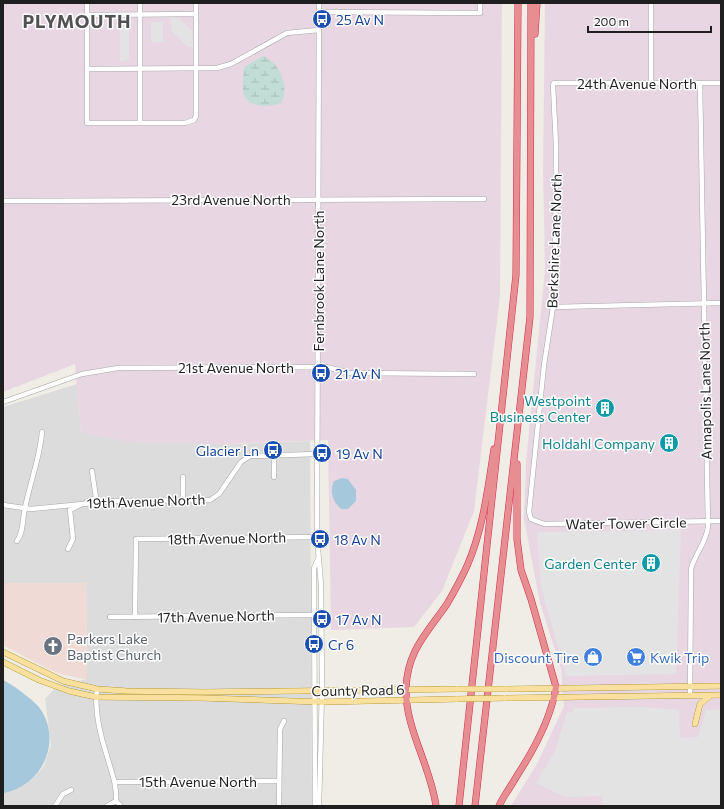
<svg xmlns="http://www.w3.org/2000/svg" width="724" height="809" font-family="Commissioner,sans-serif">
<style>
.residential{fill:#dddcdc}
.commercial{fill:#f0dad5}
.industrial{fill:#e8d7e3}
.wetland{fill:url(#wetland-marsh)}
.parking{fill:#e3e3e3}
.water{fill:#a6c8dc}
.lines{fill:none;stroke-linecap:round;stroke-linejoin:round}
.minor-casing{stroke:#a6a6a6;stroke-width:5.5}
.major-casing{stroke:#977b02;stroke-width:6}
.highway-casing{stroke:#d9274a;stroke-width:7}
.minor{stroke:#fff;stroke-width:4.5}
.major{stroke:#fae09f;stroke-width:5.5}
.highway{stroke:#e68e92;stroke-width:6}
.major-bridge-casing{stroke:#977b02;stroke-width:6;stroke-linecap:butt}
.major-bridge{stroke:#fae09f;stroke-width:5.5}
.labels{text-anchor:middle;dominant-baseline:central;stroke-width:3;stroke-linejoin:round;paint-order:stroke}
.transit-label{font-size:14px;fill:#164399;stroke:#fff;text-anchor:start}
.street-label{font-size:14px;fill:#1f1f1f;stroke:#fff}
.culture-label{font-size:14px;fill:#0d838f;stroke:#fff;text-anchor:end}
.worship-label{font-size:14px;fill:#5b616d;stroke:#fff;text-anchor:start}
.shop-label{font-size:14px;fill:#366cbe;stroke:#fff;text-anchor:end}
.district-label{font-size:18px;font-weight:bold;letter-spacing:1px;fill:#525252;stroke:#fff}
</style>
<defs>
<pattern id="wetland-marsh" width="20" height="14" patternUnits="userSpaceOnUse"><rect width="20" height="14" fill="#c2ddd5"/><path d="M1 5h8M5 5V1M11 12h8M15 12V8" fill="none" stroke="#a6bdb6"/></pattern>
</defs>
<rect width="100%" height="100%" fill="#efede5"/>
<path class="residential" d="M77 384 81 432 225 444 310 441 312 806H3V781L24 783 33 778 44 766 51 745 45 699 57 686 87 679 86 583H3V407Z"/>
<path class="commercial" d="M3 583H86L87 680 61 674 48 669 3 645Z"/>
<g class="industrial">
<path d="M3 3H502L500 296 474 511 442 591 414 627 331 630 328 440 225 444 128 442 81 432 75 364 3 392Z"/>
<path d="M545 3H721V806H511L538 762 564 706 561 669 540 603 524 519 526 462 545 270 543 170Z"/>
</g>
<path class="wetland" d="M263 56C280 63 290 87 281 103 270 107 250 109 244 95 241 88 244 75 244 67Z"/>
<g class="parking">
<path d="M171 18H179L192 31 193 47H188L171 30Z"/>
<rect x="151" y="22" width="12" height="20"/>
<path d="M120 24H129V58L125 61H120Z"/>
<path d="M681 530 676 674 566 676 541 587 537 532Z"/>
<path d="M643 707 679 710 680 738 698 737 706 710H721V806H602V796L565 797 536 783 555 751 567 712 573 713V708Z"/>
</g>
<g class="water">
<path d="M342 478 348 479 356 490V501L348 509H341C333 502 329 492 334 481Z"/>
<path d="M3 680C13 685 35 701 41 710 62 743 42 785 4 793L3 792Z"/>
</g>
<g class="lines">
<g class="minor-casing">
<g id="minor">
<path d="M87 3V123H185L194 120 196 116V3"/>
<path d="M140 3V123"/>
<path d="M651 3V83"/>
<path d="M319 12 480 13V3"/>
<path d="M87 15 196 14"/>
<path d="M87 69 217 68 231 64 287 33 319 30"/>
<path d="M721 83H554L553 85 556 145 555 278 553 307 544 365 529 512 531 519 544 524 721 521"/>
<path d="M3 201 484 199"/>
<path d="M553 307 721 303"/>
<path d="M3 402 82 374 118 368 326 367 350 373 474 374"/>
<path d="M274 454V477"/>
<path d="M183 477V501"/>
<path d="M86 502 96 498 92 471"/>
<path d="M3 505 31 509 114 501 210 500 219 494 241 462 250 456 317 454"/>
<path d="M17 541C24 531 22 520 25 508 30 482 40 458 42 432"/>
<path d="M68 549 73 539 70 510 80 505"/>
<path d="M110 617 316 615"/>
<path d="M135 617 136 539 317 537"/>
<path d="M97 689C94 711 100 735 107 756 111 771 117 784 116 801L107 806"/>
<path d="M690 695 691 569C695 554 706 543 708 527L700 83"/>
<path d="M116 782 279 781"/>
<path d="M116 801 121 806"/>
<path d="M55 806 63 794 71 790"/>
<path d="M279 806 280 729 284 721"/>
<path d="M315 806 314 568 318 559"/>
<path d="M319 806 322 691 321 585 317 537 319 3"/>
</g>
</g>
<g class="major-casing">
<g id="major">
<path d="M3 652 63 681 97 689 126 691 203 692 458 689"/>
<path d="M3 662 39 680 69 691 96 697 202 698 322 702 457 699"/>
<path d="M505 689 721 686"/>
<path d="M504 698 721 695"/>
<path d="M695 724 700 704 710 696"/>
</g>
</g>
<g class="highway-casing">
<g id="highway">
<path d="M535 34 537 3"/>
<path d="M436 806C431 767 405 728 406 689 407 651 427 633 447 604 454 592 461 579 467 566 483 530 488 488 494 449"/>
<path d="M459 806 516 275 518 3"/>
<path d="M475 806 530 317 531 3"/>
<path d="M499 806C504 795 512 785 518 774 535 748 551 718 556 687L531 599 521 570 517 539V464"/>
</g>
</g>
<use href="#minor" class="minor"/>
<use href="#major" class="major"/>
<use href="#highway" class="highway"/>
<g class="major-bridge-casing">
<g id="major-bridge">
<path d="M458 689H505"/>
<path d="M457 699 504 698"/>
</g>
</g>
<use href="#major-bridge" class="major-bridge"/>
</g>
<defs>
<g id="bus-disc" transform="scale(1)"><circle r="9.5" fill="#1a4fb4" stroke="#fff"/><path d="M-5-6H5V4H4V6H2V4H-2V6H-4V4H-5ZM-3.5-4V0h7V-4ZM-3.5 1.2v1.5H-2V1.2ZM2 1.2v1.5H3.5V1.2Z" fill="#fff"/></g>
<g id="building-disc" transform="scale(1)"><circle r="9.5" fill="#0f9aa8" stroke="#fff"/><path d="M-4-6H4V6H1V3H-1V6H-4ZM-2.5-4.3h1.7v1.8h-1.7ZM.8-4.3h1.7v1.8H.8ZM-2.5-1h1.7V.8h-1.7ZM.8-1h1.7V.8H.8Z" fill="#fff"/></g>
<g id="church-disc" transform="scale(1)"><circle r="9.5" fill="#6b7280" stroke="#fff"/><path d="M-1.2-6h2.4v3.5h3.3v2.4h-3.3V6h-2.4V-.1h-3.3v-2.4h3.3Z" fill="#fff"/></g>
<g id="shop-disc" transform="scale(1)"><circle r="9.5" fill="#3f7fe0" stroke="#fff"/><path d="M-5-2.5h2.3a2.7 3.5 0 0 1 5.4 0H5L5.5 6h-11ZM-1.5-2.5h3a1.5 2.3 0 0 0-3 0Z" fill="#fff"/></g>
<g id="supermarket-disc" transform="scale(1)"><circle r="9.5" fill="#3f7fe0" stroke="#fff"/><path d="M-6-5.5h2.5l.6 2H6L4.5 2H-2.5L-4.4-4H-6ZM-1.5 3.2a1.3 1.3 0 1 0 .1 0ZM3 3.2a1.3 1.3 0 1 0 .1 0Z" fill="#fff"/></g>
</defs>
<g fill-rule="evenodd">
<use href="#bus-disc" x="322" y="19"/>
<use href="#bus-disc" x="321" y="373"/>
<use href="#building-disc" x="605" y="408"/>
<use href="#building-disc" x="669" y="443"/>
<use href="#bus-disc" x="273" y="450"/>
<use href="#bus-disc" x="322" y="453"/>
<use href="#bus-disc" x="320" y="539"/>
<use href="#building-disc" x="651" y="563"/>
<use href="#bus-disc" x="322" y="619"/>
<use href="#bus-disc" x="314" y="644"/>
<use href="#church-disc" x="53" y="646"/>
<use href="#shop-disc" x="593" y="657"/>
<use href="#supermarket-disc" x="636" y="657"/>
</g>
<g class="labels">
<g class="transit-label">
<text x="336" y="19">25 Av N</text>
<text x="335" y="373">21 Av N</text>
<text x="259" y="450" text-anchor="end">Glacier Ln</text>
<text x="336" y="453">19 Av N</text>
<text x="334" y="539">18 Av N</text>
<text x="336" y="619">17 Av N</text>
<text x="328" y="644">Cr 6</text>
</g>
<g class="street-label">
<text x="637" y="83">24th Avenue North</text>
<text x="231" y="199">23rd Avenue North</text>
<text transform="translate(554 241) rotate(-88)">Berkshire Lane North</text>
<text transform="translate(318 281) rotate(-90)">Fernbrook Lane North</text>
<text x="236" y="367">21st Avenue North</text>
<text transform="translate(705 391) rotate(-91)">Annapolis Lane North</text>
<text transform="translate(146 501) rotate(-2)">19th Avenue North</text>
<text transform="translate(626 523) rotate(-1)">Water Tower Circle</text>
<text transform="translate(227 538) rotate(-1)">18th Avenue North</text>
<text transform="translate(216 616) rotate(-1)">17th Avenue North</text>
<text transform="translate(358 690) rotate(-1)">County Road 6</text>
<text x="198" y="781">15th Avenue North</text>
</g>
<g class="culture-label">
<text x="591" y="400">Westpoint<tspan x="591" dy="16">Business Center</tspan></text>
<text x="655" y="443">Holdahl Company</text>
<text x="637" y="563">Garden Center</text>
</g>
<g class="worship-label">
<text x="67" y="638">Parkers Lake<tspan x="67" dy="16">Baptist Church</tspan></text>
</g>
<g class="shop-label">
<text x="579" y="657">Discount Tire</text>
<text x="650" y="657" text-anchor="start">Kwik Trip</text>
</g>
<g class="district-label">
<text x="77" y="21">PLYMOUTH</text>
</g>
</g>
<rect width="724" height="809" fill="none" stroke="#1f1f1f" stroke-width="8"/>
<path d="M588 26v6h123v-6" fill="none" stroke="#1f1f1f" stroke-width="2"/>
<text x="594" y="26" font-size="12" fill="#1f1f1f" stroke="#ffffff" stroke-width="3" paint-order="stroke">200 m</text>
</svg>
